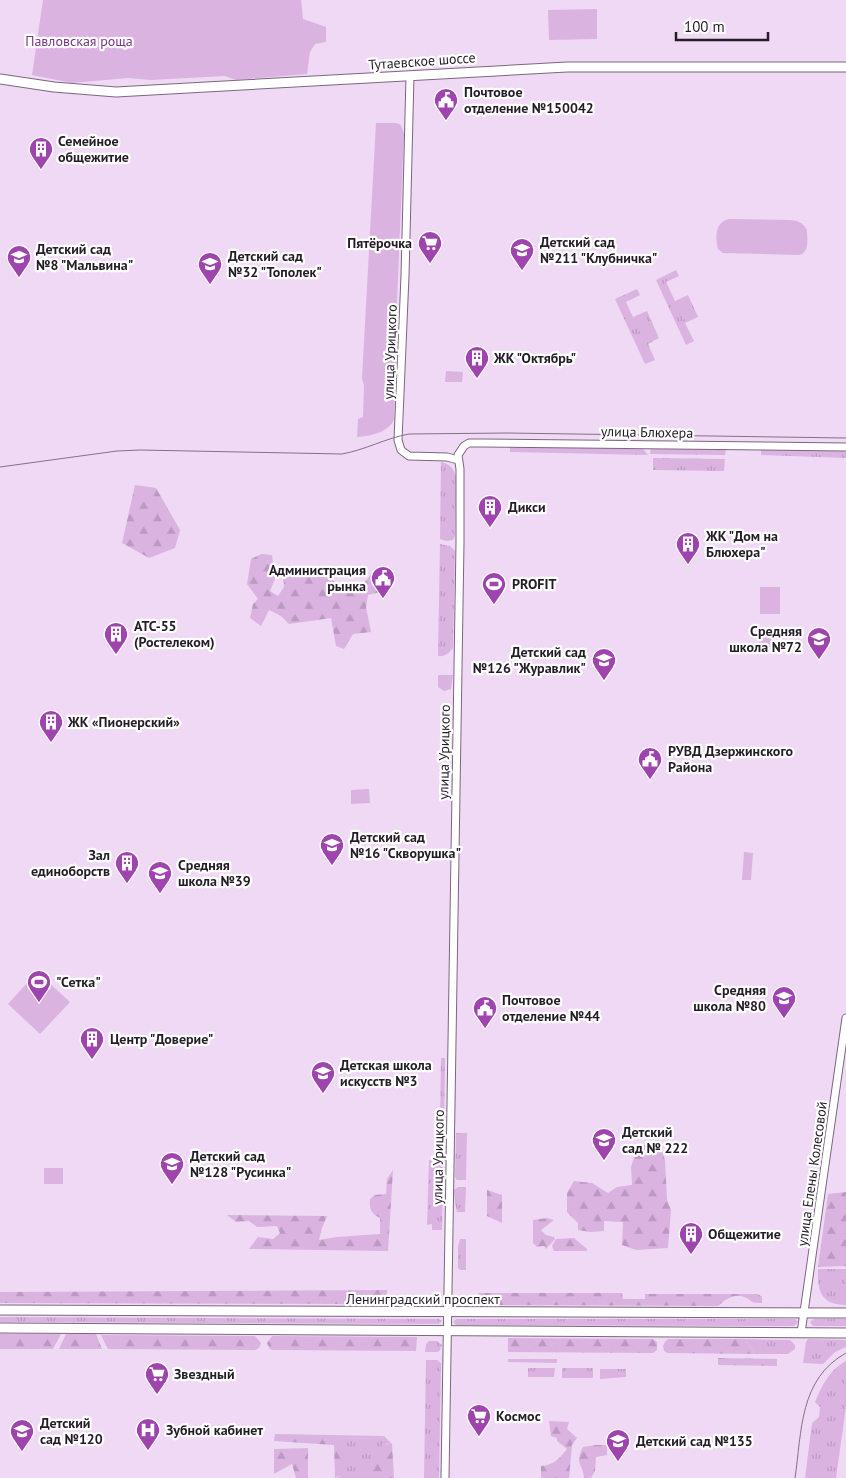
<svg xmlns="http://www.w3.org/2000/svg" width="846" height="1478" font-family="'PT Sans',sans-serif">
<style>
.grass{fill:url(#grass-tufts)}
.forest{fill:url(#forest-firs)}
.park{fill:#dab3e1}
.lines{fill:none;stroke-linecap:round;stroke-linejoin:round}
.minor-casing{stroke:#7c677f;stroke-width:9}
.major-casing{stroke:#7c677f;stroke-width:11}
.minor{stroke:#fff;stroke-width:7}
.major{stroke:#fff;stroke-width:9}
.tram{stroke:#817283;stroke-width:1}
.labels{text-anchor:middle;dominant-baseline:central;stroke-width:4.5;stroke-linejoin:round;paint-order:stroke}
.park-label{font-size:14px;fill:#7a3686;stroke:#fff}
.street-label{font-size:14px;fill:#241c26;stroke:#fff}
.poi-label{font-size:14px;font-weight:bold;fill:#241c26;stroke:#fff;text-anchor:start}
</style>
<defs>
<pattern id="grass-tufts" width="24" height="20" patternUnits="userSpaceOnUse" patternTransform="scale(1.25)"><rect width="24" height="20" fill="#dab3e1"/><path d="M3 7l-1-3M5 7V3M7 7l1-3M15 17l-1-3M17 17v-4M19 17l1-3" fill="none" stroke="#bb99c1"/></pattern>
<pattern id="forest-firs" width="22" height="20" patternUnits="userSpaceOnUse" patternTransform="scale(1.25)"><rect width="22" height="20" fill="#dab3e1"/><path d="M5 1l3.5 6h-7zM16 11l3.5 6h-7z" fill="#bb99c1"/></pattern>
</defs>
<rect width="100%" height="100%" fill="#f0d9f4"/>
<g class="grass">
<path d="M676 270 679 276 666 282 675 301 688 295 698 317 685 323 694 341 686 345 656 280Z"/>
<path d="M637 289 640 295 626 302 633 317 647 311 659 338 648 344 655 360 645 364 615 299Z"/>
<path d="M510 446 642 448 648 455 510 452Z"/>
<path d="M651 447 726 448 725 455 650 454Z"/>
<path d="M761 449 846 450V458L761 455Z"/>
<path d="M653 458 725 459 724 471 653 470Z"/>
<path d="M441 462C450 464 454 469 456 477L455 536 453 540 446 541 440 539Z"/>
<path d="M440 544 450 546 455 551 453 648C449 653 445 657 438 656Z"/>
<path d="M438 675H453L451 689 444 691 438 687Z"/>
<path d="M441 1058H445L444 1128H440Z"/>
<path d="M456 1133H467L466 1180H457L455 1177Z"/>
<path d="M439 1134H444L442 1230H432V1224L427 1225 429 1160H438Z"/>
<path d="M458 1187H466L465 1212H457L455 1203 454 1190Z"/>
<path d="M460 1239H466V1270H460L458 1268V1247Z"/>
<path d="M818 1269H846V1305C821 1305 817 1291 818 1269Z"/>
<path d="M0 1317 439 1319 442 1321 439 1324 0 1322Z"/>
<path d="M456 1319H795L798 1322 794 1326 456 1325 453 1322Z"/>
<path d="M814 1319H846V1326H813L810 1322Z"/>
<path d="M745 1339 790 1340 795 1345V1349L788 1354H755Z"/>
<path d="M808 1339 846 1340V1347L835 1352 823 1364 803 1363 806 1342Z"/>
<path d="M429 1341H437L442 1345 440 1350 438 1352H425L426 1344Z"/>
<path d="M508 1359H557V1363L508 1362Z"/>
<path d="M426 1360H437L441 1363 439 1478H424Z"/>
<path d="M846 1361V1406L836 1478H805L812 1423 819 1417 820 1407 815 1402C822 1386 829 1370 846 1361Z"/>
<path d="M528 1368H555L554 1377H528Z"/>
<rect x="562" y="1368" width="31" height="10"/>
<path d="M600 1369H626V1377L600 1379Z"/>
<path d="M384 1436 392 1444 383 1443 384 1478H337L340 1475V1438L379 1439Z"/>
</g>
<g class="forest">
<path d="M135 485 156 488 180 530 175 548 149 558 122 543Z"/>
<path d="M261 554 272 555 275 579 270 591 278 596 284 587 283 573 293 570 298 575 321 571 346 591 364 583 377 567 392 572 385 591 368 595 366 607 371 632 353 634 344 649 336 646 331 618 289 624 281 616 269 610 261 626 250 618 253 604 258 599 247 584 251 559Z"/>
<path d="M658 1140 665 1160 667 1200 671 1210 668 1248 636 1250 622 1245 623 1222 604 1221V1231L590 1232 578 1230V1223L567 1212V1193L574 1181 592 1183 608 1193 617 1187 632 1185 631 1167 637 1148Z"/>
<path d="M393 1170 388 1251 249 1249 258 1237 273 1239 280 1233 277 1226 257 1227 249 1221 236 1222 227 1215 327 1216 322 1228 319 1240 337 1237 380 1234V1218C371 1213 369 1209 370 1199L375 1195 386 1194 387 1179Z"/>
<path d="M487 1190 502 1195V1223L487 1216Z"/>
<path d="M846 1192V1266L818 1267 828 1194Z"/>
<path d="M547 1218 554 1220 541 1230 546 1235 554 1237 555 1239 546 1249 544 1246 537 1247 533 1243V1220Z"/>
<path d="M574 1238 587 1249V1251H554L552 1246 556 1239Z"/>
<path d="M387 1290 386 1304 0 1303V1292Z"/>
<path d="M478 1293H622L623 1299H645V1294H758L762 1297V1303C748 1303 753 1300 744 1297 734 1293 725 1300 718 1306L484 1305 479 1302Z"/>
<path d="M0 1334H61L53 1349H0Z"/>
<path d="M66 1334H96L102 1349H59Z"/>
<path d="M101 1335 255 1336 261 1343 259 1348 255 1350 108 1349Z"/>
<path d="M272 1336 417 1337 416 1351 272 1350 269 1348 267 1343Z"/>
<path d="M508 1338 653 1339 657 1342V1350L653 1353 508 1352Z"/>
<path d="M668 1339H745L755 1354 668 1353 664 1351 663 1346 665 1342Z"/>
<path d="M718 1358 777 1359V1366L718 1365Z"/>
<path d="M549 1421 569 1422 567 1429 577 1438 572 1445 569 1478H541V1466C554 1465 559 1459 567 1449L557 1441V1438L551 1436Z"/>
<path d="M275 1434 384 1436 379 1439 340 1438 344 1446 340 1475 335 1478 334 1445 274 1441Z"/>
<path d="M383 1443 392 1444 394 1478H384L383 1471 372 1472 366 1466Z"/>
<path d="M596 1445H607V1455L596 1457 595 1471 591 1478H584C583 1462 574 1465 583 1447Z"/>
<path d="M308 1448V1478H296L292 1464 274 1474V1449Z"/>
</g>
<g class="park">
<path d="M43 0H301L303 19 326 27V42L315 44 310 52 307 74 236 80 225 76 151 80 128 78 72 83 32 75Z"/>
<path d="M597 9V39L549 40 548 10Z"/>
<path d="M376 123H396L401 125 404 134 396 325 390 339 389 353 396 362 394 420C387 433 371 436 357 437L358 419 363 417 364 385 362 378Z"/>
<path d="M729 219 790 220C799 221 802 222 807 230 807 239 810 252 799 255L723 253 718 249C715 237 715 222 729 219Z"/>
<path d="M687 298 695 316 685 321 677 303Z"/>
<path d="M647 319 655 336 644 341 636 324Z"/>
<path d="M446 371 463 372 462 382H445Z"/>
<rect x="760" y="587" width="20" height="27"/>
<path d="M759 632 775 633 774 650H759Z"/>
<path d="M369 789 370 803 351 804V790Z"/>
<path d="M744 852 753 853 751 880H742Z"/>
<path d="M37 972 70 1002 40 1034 8 1004Z"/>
<rect x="44" y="1168" width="19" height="16"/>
</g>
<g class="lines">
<g class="minor-casing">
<g id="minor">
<path d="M410 76 405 276 398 440 401 450 409 456 447 457 458 460"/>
<path d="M801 1333 846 1018"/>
<path d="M445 1478 460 543V469L458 455 464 446 469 443H482L846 447"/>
</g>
</g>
<g class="major-casing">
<g id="major">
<path d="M0 79 54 87 116 92 567 67H846"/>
<path d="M0 1310 846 1313"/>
<path d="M0 1328 846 1333"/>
</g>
</g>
<use href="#minor" class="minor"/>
<use href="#major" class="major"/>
<g class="tram">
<path d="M0 467 117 451 140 450 342 454C365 450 386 438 409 434L506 433 846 438"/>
<path d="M795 1478C802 1431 799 1379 846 1353"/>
</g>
</g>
<defs>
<g id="civic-pin" transform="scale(1.25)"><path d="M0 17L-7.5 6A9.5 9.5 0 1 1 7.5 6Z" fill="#9f44af" stroke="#fff"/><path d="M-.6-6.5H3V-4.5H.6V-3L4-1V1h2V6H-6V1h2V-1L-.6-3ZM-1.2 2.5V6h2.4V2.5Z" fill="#fff"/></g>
<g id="building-pin" transform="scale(1.25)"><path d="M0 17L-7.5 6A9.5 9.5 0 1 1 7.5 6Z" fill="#9f44af" stroke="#fff"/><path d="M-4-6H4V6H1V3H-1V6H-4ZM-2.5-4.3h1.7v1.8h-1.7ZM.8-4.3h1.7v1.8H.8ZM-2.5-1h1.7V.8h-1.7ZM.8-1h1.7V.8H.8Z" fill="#fff"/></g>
<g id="supermarket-pin" transform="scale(1.25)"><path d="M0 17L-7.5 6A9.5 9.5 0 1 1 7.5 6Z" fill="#9f44af" stroke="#fff"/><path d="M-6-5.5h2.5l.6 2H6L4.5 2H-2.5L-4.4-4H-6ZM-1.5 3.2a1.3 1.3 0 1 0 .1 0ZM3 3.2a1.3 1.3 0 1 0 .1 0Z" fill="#fff"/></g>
<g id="school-pin" transform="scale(1.25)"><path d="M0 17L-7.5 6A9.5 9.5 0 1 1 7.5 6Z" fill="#9f44af" stroke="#fff"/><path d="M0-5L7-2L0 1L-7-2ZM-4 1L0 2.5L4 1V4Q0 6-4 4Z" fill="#fff"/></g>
<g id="stadium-pin" transform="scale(1.25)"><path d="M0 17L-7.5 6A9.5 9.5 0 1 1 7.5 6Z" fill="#9f44af" stroke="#fff"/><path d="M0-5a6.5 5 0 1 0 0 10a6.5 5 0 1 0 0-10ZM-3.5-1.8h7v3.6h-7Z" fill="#fff"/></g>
<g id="hospital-pin" transform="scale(1.25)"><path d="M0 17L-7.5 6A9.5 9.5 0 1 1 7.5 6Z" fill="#9f44af" stroke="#fff"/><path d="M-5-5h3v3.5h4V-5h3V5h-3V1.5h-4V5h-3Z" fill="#fff"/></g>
</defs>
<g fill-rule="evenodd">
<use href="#civic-pin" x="446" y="100"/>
<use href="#building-pin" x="41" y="149"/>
<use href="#supermarket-pin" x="430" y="243"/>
<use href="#school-pin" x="522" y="250"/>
<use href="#school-pin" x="19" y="257"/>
<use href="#school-pin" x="210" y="264"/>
<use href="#building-pin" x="477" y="358"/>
<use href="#building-pin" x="490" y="507"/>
<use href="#building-pin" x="688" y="544"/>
<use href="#civic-pin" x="383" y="578"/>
<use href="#stadium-pin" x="494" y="584"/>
<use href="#building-pin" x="116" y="634"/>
<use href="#school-pin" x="819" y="639"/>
<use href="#school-pin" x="604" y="660"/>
<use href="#building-pin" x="51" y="722"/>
<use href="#civic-pin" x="650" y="759"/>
<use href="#school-pin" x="332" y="845"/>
<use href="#building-pin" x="127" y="863"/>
<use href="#school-pin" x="160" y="873"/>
<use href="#stadium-pin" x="39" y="982"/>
<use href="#school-pin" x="784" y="998"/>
<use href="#civic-pin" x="485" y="1008"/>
<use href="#building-pin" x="92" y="1039"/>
<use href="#school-pin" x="323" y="1073"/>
<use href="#school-pin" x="604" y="1140"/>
<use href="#school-pin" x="172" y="1164"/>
<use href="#building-pin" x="691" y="1234"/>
<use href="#supermarket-pin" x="157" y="1374"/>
<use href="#supermarket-pin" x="479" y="1416"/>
<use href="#hospital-pin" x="148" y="1430"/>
<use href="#school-pin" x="22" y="1431"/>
<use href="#school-pin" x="618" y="1441"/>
</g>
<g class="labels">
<g class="park-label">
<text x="79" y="41">Павловская роща</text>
</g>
<g class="street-label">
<text transform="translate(422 61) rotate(-4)">Тутаевское шоссе</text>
<text transform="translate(390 352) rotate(-88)">улица Урицкого</text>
<text transform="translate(647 432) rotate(1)">улица Блюхера</text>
<text transform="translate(444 752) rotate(-89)">улица Урицкого</text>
<text transform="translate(438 1157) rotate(-89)">улица Урицкого</text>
<text transform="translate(812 1174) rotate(-82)">улица Елены Колесовой</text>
<text x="423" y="1299">Ленинградский проспект</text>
</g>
<g class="poi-label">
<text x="464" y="92">Почтовое<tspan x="464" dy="16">отделение №150042</tspan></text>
<text x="58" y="141">Семейное<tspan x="58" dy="16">общежитие</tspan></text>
<text x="540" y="242">Детский сад<tspan x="540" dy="16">№211 "Клубничка"</tspan></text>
<text x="412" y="243" text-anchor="end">Пятёрочка</text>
<text x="36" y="249">Детский сад<tspan x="36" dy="16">№8 "Мальвина"</tspan></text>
<text x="228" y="256">Детский сад<tspan x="228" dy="16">№32 "Тополек"</tspan></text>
<text x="494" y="358">ЖК "Октябрь"</text>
<text x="508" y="507">Дикси</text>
<text x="706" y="536">ЖК "Дом на<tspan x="706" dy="16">Блюхера"</tspan></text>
<text x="366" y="570" text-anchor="end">Администрация<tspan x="366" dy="16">рынка</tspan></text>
<text x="512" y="584">PROFIT</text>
<text x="134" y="626">АТС-55<tspan x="134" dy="16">(Ростелеком)</tspan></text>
<text x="802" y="631" text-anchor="end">Средняя<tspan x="802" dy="16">школа №72</tspan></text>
<text x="586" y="652" text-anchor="end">Детский сад<tspan x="586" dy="16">№126 "Журавлик"</tspan></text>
<text x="68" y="722">ЖК «Пионерский»</text>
<text x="668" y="751">РУВД Дзержинского<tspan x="668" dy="16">Района</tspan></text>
<text x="350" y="837">Детский сад<tspan x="350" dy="16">№16 "Скворушка"</tspan></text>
<text x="110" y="855" text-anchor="end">Зал<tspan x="110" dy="16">единоборств</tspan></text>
<text x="178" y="865">Средняя<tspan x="178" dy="16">школа №39</tspan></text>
<text x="56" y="982">"Сетка"</text>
<text x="766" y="990" text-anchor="end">Средняя<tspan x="766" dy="16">школа №80</tspan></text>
<text x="502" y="1000">Почтовое<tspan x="502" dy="16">отделение №44</tspan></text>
<text x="110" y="1039">Центр "Доверие"</text>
<text x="340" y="1065">Детская школа<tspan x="340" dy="16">искусств №3</tspan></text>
<text x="622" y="1132">Детский<tspan x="622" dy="16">сад № 222</tspan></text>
<text x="190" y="1156">Детский сад<tspan x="190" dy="16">№128 "Русинка"</tspan></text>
<text x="708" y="1234">Общежитие</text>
<text x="174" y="1374">Звездный</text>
<text x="496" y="1416">Космос</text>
<text x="40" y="1423">Детский<tspan x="40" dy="16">сад №120</tspan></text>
<text x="166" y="1430">Зубной кабинет</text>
<text x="636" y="1441">Детский сад №135</text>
</g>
</g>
<path d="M676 32v8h92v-8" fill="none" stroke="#241c26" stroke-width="2.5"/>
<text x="684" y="32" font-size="15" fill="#241c26" stroke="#ffffff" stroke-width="4" paint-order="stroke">100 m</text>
</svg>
